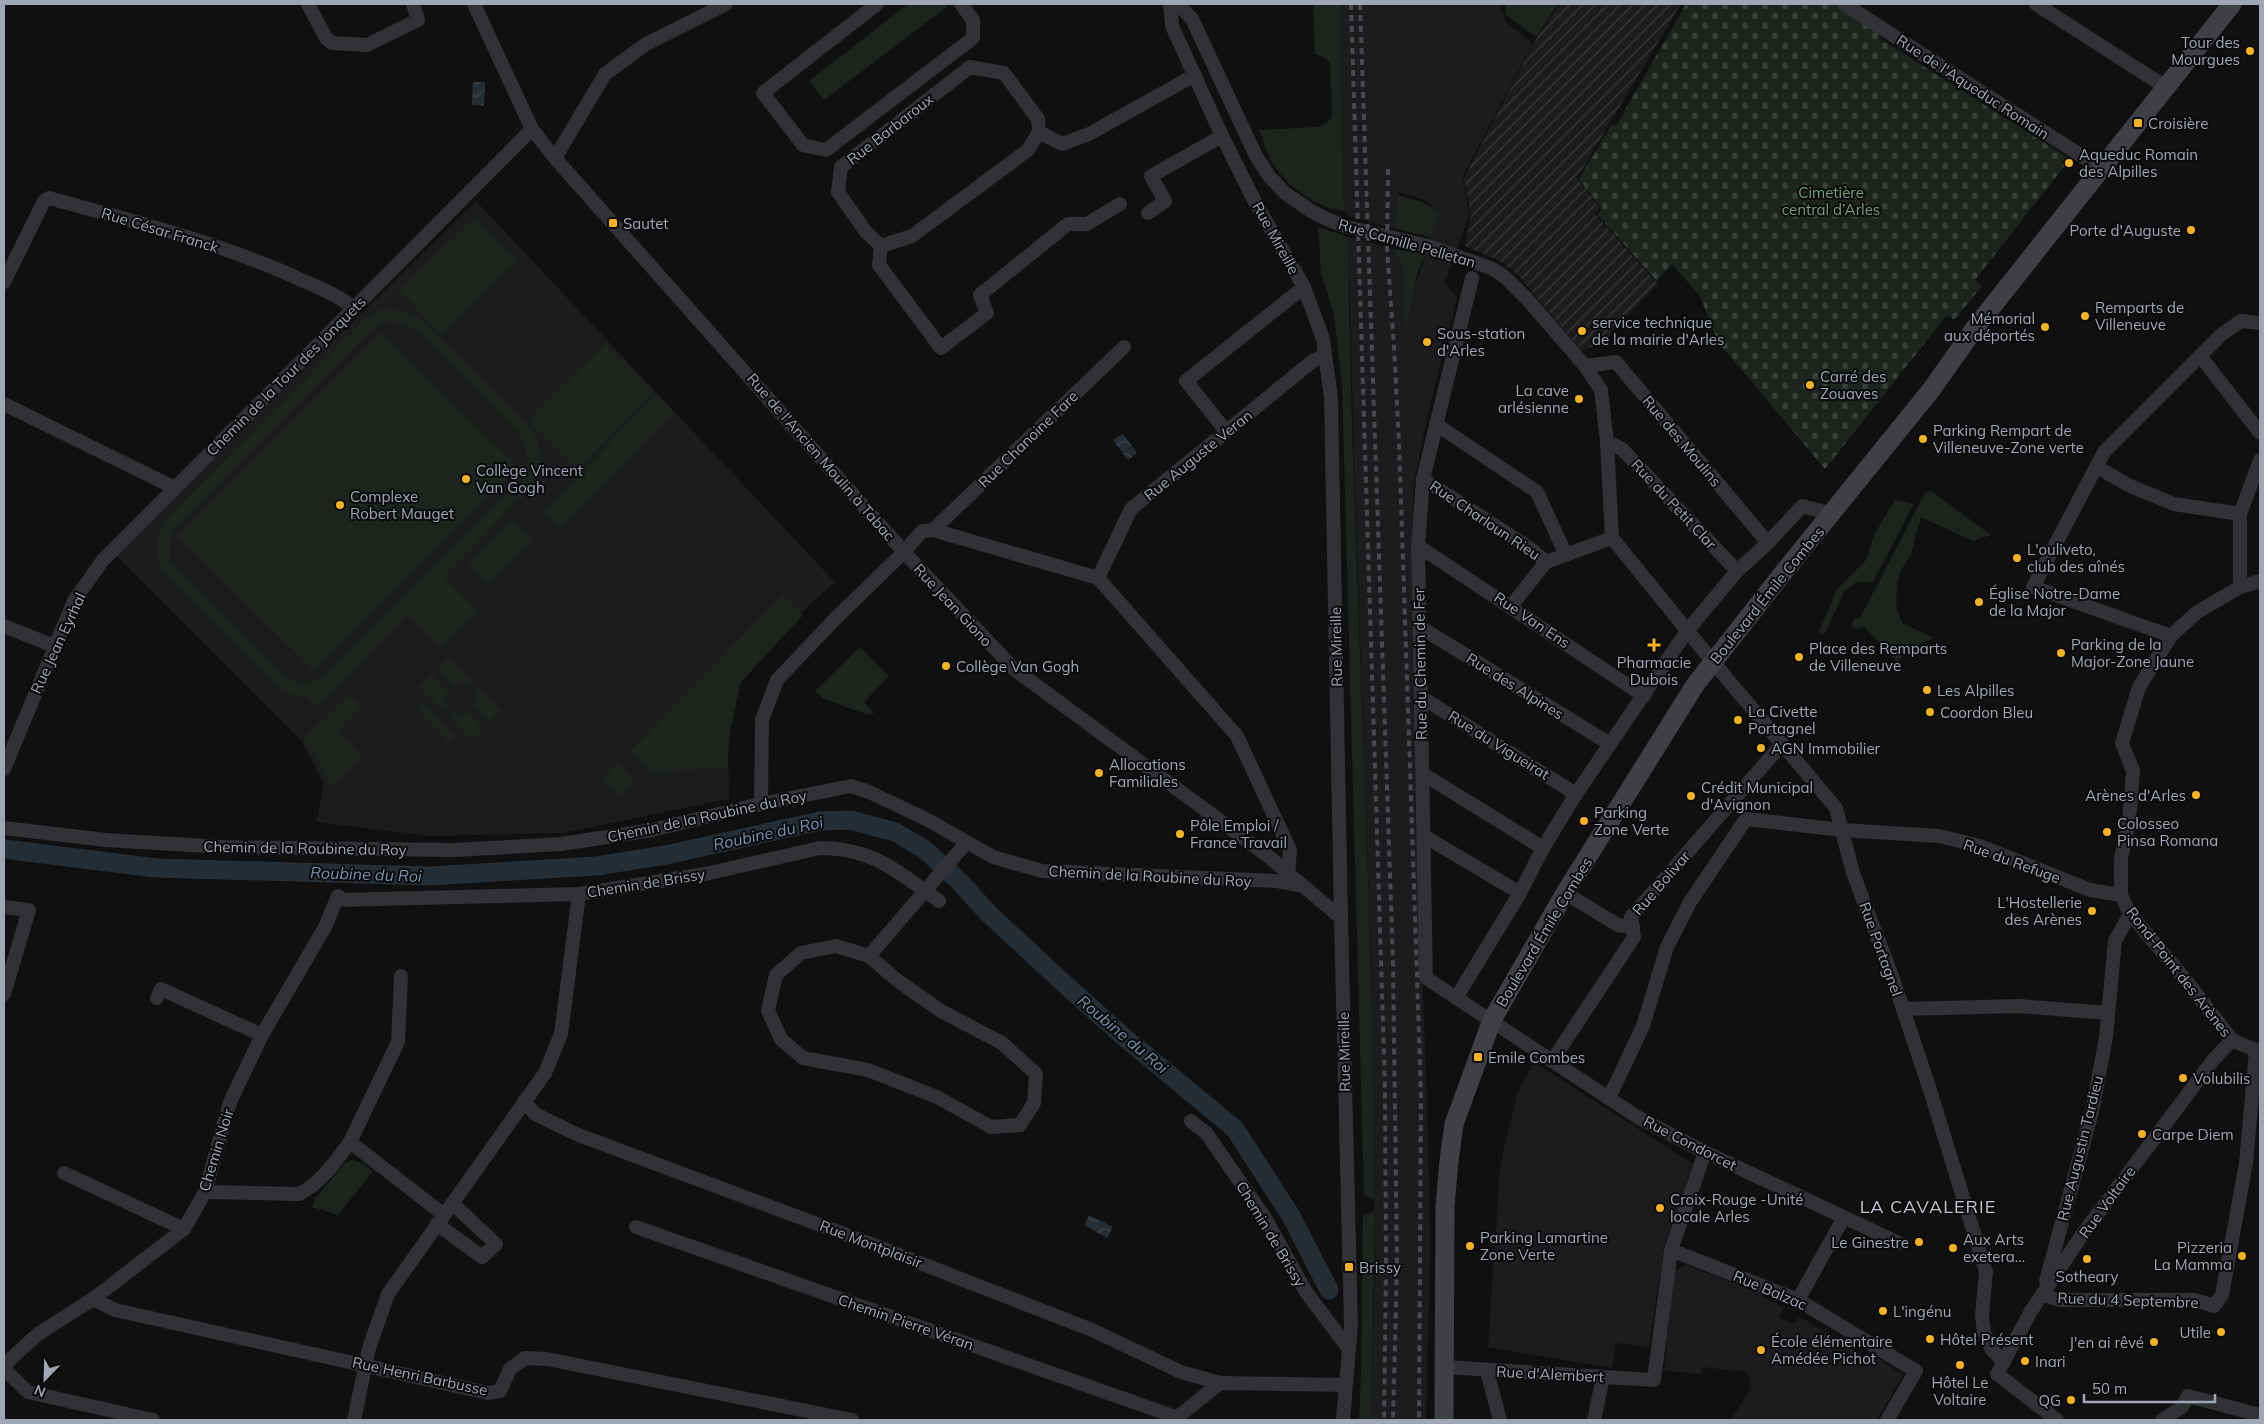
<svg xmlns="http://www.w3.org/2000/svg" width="2264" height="1424" font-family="Mulish,sans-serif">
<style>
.built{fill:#1c1c1e}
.industrial{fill:url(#industrial-furrows)}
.grass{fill:#1c241d;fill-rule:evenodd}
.cemetery{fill:url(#cemetery-stones)}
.water{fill:url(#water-waves)}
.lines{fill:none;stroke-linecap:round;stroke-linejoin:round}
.canal{stroke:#262e35;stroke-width:19}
.street{stroke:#313136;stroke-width:14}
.secondary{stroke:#3f4046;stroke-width:19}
.rail{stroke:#48494f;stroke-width:4;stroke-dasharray:6 5;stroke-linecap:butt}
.poi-dot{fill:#f7b322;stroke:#0b0b0c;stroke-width:2}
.labels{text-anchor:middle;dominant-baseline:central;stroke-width:4;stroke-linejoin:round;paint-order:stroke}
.poi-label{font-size:15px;fill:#a0a6b3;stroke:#0b0b0c;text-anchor:start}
.street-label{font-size:15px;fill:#a0a6b3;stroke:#0b0b0c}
.park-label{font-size:15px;fill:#769f7a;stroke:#0b0b0c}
.water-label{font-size:16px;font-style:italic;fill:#7593b0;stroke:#0b0b0c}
.quarter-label{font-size:18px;letter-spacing:1px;fill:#c1c5cf;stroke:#0b0b0c}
</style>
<defs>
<pattern id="industrial-furrows" width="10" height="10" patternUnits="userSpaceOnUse" patternTransform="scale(1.25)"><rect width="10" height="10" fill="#1c1c1e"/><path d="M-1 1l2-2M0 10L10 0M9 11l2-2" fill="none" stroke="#3a3a3c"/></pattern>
<pattern id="cemetery-stones" width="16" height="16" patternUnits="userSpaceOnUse" patternTransform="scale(1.25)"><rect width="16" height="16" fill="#1c241d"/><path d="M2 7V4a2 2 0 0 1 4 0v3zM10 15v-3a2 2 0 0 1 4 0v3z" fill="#3a413b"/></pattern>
<pattern id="water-waves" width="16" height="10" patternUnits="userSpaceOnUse" patternTransform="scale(1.25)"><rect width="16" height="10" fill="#262e35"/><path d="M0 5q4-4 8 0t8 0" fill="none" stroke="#424950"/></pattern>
</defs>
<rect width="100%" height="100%" fill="#101011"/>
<g class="built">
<path d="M1340 4H1501V10L1507 23 1533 43 1463 176 1469 215 1445 283 1457 297 1429 410 1414 483 1411 541 1416 829 1427 1096 1430 1245 1426 1420H1371L1375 1255 1371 953 1355 492 1348 237 1394 249 1403 269 1404 304 1419 275 1438 211 1424 200 1397 192 1396 229 1348 216 1344 211Z"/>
<path d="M476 201 835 582 807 607 741 682 728 731 729 799 562 833 431 836 316 822 324 785 302 741 115 554Z"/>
<path d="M1534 1062 1693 1164 1664 1247 1649 1347 1616 1343 1612 1368 1488 1347 1500 1166 1517 1094Z"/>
<path d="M1686 1265 1755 1291 1784 1308 1779 1318 1794 1323 1800 1317 1875 1362 1878 1358 1903 1375 1877 1420H1731L1751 1388 1749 1377 1745 1372 1703 1367 1701 1374 1664 1371 1674 1271Z"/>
</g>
<path class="industrial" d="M1560 4H1681L1577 178 1600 208 1595 214 1658 284 1601 344 1581 350 1519 276 1500 261 1465 246 1471 215 1464 178 1536 39Z"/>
<g class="grass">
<path d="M908 4H944L947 7 824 100 809 81Z"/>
<path d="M1313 4H1340L1344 211C1315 207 1285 186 1271 160 1266 151 1263 140 1259 130L1317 127 1325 124 1332 117 1330 63 1323 57 1315 54Z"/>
<path d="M1505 4H1558L1536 37 1506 15Z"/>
<path d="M1397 195 1422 202 1438 211 1431 237 1396 229Z"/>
<path d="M475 217 518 261 442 335 399 290Z"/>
<path d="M1318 227 1348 237C1352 558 1374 878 1374 1199L1364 1195 1342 384 1334 315 1321 272Z"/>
<path d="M1394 249 1425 254 1417 275 1405 332 1403 269Z"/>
<path d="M391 309 408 312 421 319 532 429C542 450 544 464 533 485L444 577 478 611 441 647 408 614 318 707 306 696 291 695 279 688 164 573C154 556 155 540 163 522L366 318 377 311ZM386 322 401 323 416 329 521 436C527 450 529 461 525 476L327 672C315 682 303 686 288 679L172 562C167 550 169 540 175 529L366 335Z"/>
<path d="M382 332 518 467 314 671 178 536Z"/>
<path d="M606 343 655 393 577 470 528 420Z"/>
<path d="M657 394 674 413 559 529 543 512Z"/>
<path d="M1931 491 1991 535 1973 541 1921 517 1911 554 1901 570 1897 586 1896 604 1902 623 1932 637V639L1910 649 1897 662 1864 626 1857 629 1852 628 1851 624 1854 619 1860 618 1925 493Z"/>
<path d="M1895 500 1914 504 1873 582H1857L1844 592 1824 635 1819 632 1837 589 1866 560 1874 535Z"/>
<path d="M512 520 533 541 489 585 468 563Z"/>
<path d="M783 595 803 615 741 682 730 731 727 767 650 773 630 751Z"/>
<path d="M860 647 889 676 864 702 874 713 869 715 824 699 815 691Z"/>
<path d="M449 658 472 681 467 687 461 681 454 687 437 669Z"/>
<path d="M432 675 449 693 443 699 448 705 443 710 419 687Z"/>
<path d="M478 687 501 711 488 722 472 705 478 698 472 692Z"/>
<path d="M350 695 361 707 338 730 362 757 332 786 304 738Z"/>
<path d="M423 703 455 736 449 742 417 709Z"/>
<path d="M454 711 460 717 467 711 484 729 472 740 449 716Z"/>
<path d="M618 763 635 782 619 797 601 779Z"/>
<path d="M352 1160 362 1163 373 1171 338 1215 312 1207 315 1199 345 1163Z"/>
<path d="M1375 1211 1371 1420H1359L1361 1374 1363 1216Z"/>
</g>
<path class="cemetery" d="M1686 4H1836L1880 32 1879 38 2070 159 1975 280 1982 286 1954 320 1947 315 1825 469 1718 342 1700 296 1672 264 1657 281 1597 214 1602 209 1579 179 1612 124 1616 126Z"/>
<g class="water">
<path d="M473 82H485L484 106 472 105Z"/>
<path d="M1123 434 1137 453 1128 460 1113 440Z"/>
<path d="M1089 1215 1113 1227 1107 1238 1084 1225Z"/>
</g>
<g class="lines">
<path class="canal" d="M4 849 156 868 430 876 596 866 666 855 820 821 851 820 895 832 924 849 959 881 989 914 1070 989 1124 1037 1235 1129 1291 1216 1329 1290"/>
<g class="street">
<path d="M308 4 326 38 332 43 367 45 418 20 413 4"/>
<path d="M474 4 532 129 555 158 904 552 1014 669 1268 856 1341 918"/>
<path d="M877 4 763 93 803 145 826 150 973 38V20L961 4"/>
<path d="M1170 4 1172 26 1222 136 1255 202 1304 287 1323 339 1331 398 1341 918 1351 1326 1343 1420"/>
<path d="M1178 4 1192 19 1256 156 1269 176 1285 193 1311 211 1329 220 1347 227 1428 246 1493 269 1505 277 1528 300 1585 366 1601 390 1607 442 1612 538 1713 662 1836 808 1853 873 1893 979 1929 1087 1986 1272 1982 1315 1984 1332 1992 1350 2004 1362"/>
<path d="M1844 4 2102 169"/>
<path d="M2036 4 2167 88"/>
<path d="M1039 132 1038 119 1004 73 970 67 841 167 838 192 866 232 881 246 912 236 1028 150 1039 132 1062 144 1089 134 1195 75"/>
<path d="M555 158 605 74 646 44 726 4"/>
<path d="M1148 213 1165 201 1151 176 1222 136"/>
<path d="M881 246 879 265 941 348 987 313 980 295 1068 224H1087L1120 204"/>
<path d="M1472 278 1423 479 1418 546 1426 978 1639 1118 1705 1152 1899 1243"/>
<path d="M4 282 44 201 49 198C129 220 210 240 286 273 310 284 333 292 354 308"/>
<path d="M2201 357 2260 433"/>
<path d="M1585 366 1616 362 1768 543"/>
<path d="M4 404 175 488 532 129"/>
<path d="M1437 425 1537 492 1566 555"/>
<path d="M1226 431 1186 381 1304 287"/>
<path d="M1607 442 1622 449 1737 571"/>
<path d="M2097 467 2130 486 2174 504 2240 514"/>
<path d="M1423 479 1531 549 1546 562"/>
<path d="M933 530 1124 347"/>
<path d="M1418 546 1644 696"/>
<path d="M1098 578 1131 509 1314 360 1325 355"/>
<path d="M2260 581 2240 587 2196 613 2171 636 2139 687 2122 743 2133 771 2129 822 2121 858V895L2130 914 2185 979 2232 1040 2260 1052"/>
<path d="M2240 587V514L2260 460"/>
<path d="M1511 606 1546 562 1612 538"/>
<path d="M4 626 54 646"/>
<path d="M1420 627 1610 744"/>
<path d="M2171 636 2033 587 2104 452 2222 334 2241 321 2260 323"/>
<path d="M1421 697 1576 794"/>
<path d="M4 769 74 601 103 560 175 488"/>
<path d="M1423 774 1543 848"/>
<path d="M761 804 762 720 777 680 835 619 904 552 922 531 933 530 1098 578 1237 736 1290 850 1288 874"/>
<path d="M4 828 106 840 224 847 455 850 561 844 652 830 761 804 851 786 869 792 928 820 993 857 1042 871 1276 881 1302 886"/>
<path d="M1424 836 1520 893"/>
<path d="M1565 893 1618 925 1633 927"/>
<path d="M336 900 579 894 705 874 820 848C874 848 898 872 939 901"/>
<path d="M4 907 29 910 4 994"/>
<path d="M836 946 869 956 898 981 941 1011 1002 1043 1036 1074 1034 1103 1020 1125 991 1127 937 1097 868 1070 803 1058 781 1039 768 1011 776 975 801 953Z"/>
<path d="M869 956 967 842"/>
<path d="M157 998 161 989 262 1035"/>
<path d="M1456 998 1520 893 1543 848 1576 794 1687 631 1737 571 1768 543 1802 506 1832 514"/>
<path d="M1903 1009 2019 1006 2107 1013"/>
<path d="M1552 1061 1634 937 1631 917 1782 744"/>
<path d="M1609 1098 1643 1026 1667 947 1690 902 1746 819 1842 830 1939 836 1980 846 2090 890 2121 895"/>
<path d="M524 1101 535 1114 576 1134 879 1247 1092 1330 1181 1372 1220 1383"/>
<path d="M1191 1121 1207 1134 1265 1218 1306 1292 1349 1349"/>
<path d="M350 1142 444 1215"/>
<path d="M64 1173 184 1229"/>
<path d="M205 1192 299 1194C320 1184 336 1161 350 1142L398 1042 401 976"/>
<path d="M437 1224 482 1257 496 1244 452 1203"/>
<path d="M636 1227 1176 1417"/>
<path d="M1671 1250 1798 1300 1916 1371 1887 1420"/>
<path d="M2046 1281 2092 1112 2106 1037 2115 941 2130 914"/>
<path d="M2042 1294 2059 1300H2195L2214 1306 2222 1295 2246 1163 2256 1051"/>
<path d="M93 1299 115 1310 488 1393 500 1391 510 1369 525 1358 547 1359 852 1420"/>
<path d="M1798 1300 1843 1219"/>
<path d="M4 1365 38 1334 93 1299 184 1229 205 1192 230 1102 262 1035 325 927 338 896"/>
<path d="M1445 1367 1654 1380 1671 1250 1705 1152"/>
<path d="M4 1369 28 1392 153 1420"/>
<path d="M1487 1371 1500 1420"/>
<path d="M354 1420 369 1348 388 1294 545 1073 561 1034 579 894"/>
<path d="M1174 1420 1220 1383 1345 1385"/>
<path d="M1594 1420 1603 1377"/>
<path d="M2057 1420 1997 1374 2031 1311 2084 1232 2214 1059 2232 1040"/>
<path d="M2162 1420 2182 1407 2188 1396 2260 1415"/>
</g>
<path class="secondary" d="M1444 1420 1445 1206 1449 1161 1454 1124 1492 1020 1565 893 1695 685 1779 578 1931 390 1975 328 2232 4"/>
<g class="rail">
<path d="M1351 4 1385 1089 1386 1264 1384 1420"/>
<path d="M1360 4 1393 962 1397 1264 1393 1420"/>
<path d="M1388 169 1387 249 1394 347 1399 443 1421 1096 1419 1420"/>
</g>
</g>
<g class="poi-dot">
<circle cx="2250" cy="51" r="5"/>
<rect x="2133" y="118" width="10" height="10" rx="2.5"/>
<circle cx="2069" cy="163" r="5"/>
<rect x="608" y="218" width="10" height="10" rx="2.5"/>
<circle cx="2191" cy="230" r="5"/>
<circle cx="2085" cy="316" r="5"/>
<circle cx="2045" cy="327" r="5"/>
<circle cx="1582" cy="331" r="5"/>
<circle cx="1427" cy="342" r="5"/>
<circle cx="1810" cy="385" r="5"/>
<circle cx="1579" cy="399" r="5"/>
<circle cx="1923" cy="439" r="5"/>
<circle cx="466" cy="479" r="5"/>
<circle cx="340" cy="505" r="5"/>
<circle cx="2017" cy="558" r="5"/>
<circle cx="1979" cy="602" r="5"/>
<path d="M1651.5 637.5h5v5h5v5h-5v5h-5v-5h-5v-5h5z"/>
<circle cx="2061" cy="653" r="5"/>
<circle cx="1799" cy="657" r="5"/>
<circle cx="946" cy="666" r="5"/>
<circle cx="1927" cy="690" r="5"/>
<circle cx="1930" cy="712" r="5"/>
<circle cx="1738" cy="720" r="5"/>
<circle cx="1761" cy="748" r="5"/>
<circle cx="1099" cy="773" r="5"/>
<circle cx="2196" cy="795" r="5"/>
<circle cx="1691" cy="796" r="5"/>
<circle cx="1584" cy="821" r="5"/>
<circle cx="2107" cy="832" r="5"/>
<circle cx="1180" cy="834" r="5"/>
<circle cx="2092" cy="911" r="5"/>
<rect x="1473" y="1052" width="10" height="10" rx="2.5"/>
<circle cx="2183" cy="1078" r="5"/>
<circle cx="2142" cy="1134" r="5"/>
<circle cx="1660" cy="1208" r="5"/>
<circle cx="1919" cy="1242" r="5"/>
<circle cx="1470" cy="1246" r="5"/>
<circle cx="1953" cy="1248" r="5"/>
<circle cx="2242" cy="1256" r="5"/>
<circle cx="2087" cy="1259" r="5"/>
<rect x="1344" y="1262" width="10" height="10" rx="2.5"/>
<circle cx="1883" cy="1311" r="5"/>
<circle cx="2221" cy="1332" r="5"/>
<circle cx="1930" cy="1339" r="5"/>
<circle cx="2154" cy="1342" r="5"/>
<circle cx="1761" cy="1350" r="5"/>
<circle cx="2025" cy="1361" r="5"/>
<circle cx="1960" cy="1365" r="5"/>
<circle cx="2071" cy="1400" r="5"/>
</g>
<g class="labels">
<g class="poi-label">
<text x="2240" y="42" text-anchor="end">Tour des<tspan x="2240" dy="17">Mourgues</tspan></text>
<text x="2148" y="123">Croisière</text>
<text x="2079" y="154">Aqueduc Romain<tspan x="2079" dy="17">des Alpilles</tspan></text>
<text x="623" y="223">Sautet</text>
<text x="2181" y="230" text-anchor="end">Porte d'Auguste</text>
<text x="2095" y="307">Remparts de<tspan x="2095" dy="17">Villeneuve</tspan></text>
<text x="2035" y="318" text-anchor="end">Mémorial<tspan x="2035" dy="17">aux déportés</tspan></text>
<text x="1592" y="322">service technique<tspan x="1592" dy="17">de la mairie d'Arles</tspan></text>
<text x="1437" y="333">Sous-station<tspan x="1437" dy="17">d'Arles</tspan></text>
<text x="1820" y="376">Carré des<tspan x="1820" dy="17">Zouaves</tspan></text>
<text x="1569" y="390" text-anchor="end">La cave<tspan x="1569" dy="17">arlésienne</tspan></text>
<text x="1933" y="430">Parking Rempart de<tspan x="1933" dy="17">Villeneuve-Zone verte</tspan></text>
<text x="476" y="470">Collège Vincent<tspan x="476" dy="17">Van Gogh</tspan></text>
<text x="350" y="496">Complexe<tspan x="350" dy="17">Robert Mauget</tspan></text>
<text x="2027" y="549">L'ouliveto,<tspan x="2027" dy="17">club des aînés</tspan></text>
<text x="1989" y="593">Église Notre-Dame<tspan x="1989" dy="17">de la Major</tspan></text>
<text x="2071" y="644">Parking de la<tspan x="2071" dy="17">Major-Zone Jaune</tspan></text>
<text x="1809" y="648">Place des Remparts<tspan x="1809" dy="17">de Villeneuve</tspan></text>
<text x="1654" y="662" text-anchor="middle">Pharmacie<tspan x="1654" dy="17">Dubois</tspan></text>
<text x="956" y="666">Collège Van Gogh</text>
<text x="1937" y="690">Les Alpilles</text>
<text x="1748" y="711">La Civette<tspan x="1748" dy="17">Portagnel</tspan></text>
<text x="1940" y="712">Coordon Bleu</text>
<text x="1771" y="748">AGN Immobilier</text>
<text x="1109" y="764">Allocations<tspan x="1109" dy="17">Familiales</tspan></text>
<text x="1701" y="787">Crédit Municipal<tspan x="1701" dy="17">d'Avignon</tspan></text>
<text x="2186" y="795" text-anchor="end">Arènes d'Arles</text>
<text x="1594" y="812">Parking<tspan x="1594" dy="17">Zone Verte</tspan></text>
<text x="2117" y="823">Colosseo<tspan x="2117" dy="17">Pinsa Romana</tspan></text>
<text x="1190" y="825">Pôle Emploi /<tspan x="1190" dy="17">France Travail</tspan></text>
<text x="2082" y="902" text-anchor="end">L'Hostellerie<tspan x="2082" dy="17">des Arènes</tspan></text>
<text x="1488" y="1057">Emile Combes</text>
<text x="2193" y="1078">Volubilis</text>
<text x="2152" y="1134">Carpe Diem</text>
<text x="1670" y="1199">Croix-Rouge -Unité<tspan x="1670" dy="17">locale Arles</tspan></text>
<text x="1480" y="1237">Parking Lamartine<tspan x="1480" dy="17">Zone Verte</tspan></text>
<text x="1963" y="1239">Aux Arts<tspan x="1963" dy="17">exetera...</tspan></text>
<text x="1909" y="1242" text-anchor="end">Le Ginestre</text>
<text x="2232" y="1247" text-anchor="end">Pizzeria<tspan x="2232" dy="17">La Mamma</tspan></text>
<text x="1359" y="1267">Brissy</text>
<text x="2087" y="1276" text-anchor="middle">Sotheary</text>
<text x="1893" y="1311">L'ingénu</text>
<text x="2211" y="1332" text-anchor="end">Utile</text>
<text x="1940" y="1339">Hôtel Présent</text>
<text x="1771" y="1341">École élémentaire<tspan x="1771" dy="17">Amédée Pichot</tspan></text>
<text x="2144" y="1342" text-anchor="end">J'en ai rêvé</text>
<text x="2035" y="1361">Inari</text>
<text x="1960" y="1382" text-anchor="middle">Hôtel Le<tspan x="1960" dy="17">Voltaire</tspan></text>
<text x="2061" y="1400" text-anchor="end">QG</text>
</g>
<g class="street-label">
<text transform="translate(1973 87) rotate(33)">Rue de l'Aqueduc Romain</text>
<text transform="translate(890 129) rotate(-38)">Rue Barbaroux</text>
<text transform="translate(160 230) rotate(17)">Rue César Franck</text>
<text transform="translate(1276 238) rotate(61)">Rue Mireille</text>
<text transform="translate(1407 243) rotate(16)">Rue Camille Pelletan</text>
<text transform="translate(286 376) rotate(-45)">Chemin de la Tour des Jonquets</text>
<text transform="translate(1028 439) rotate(-44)">Rue Chanoine Fare</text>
<text transform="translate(1682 441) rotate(50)">Rue des Moulins</text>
<text transform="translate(1198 455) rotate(-39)">Rue Auguste Veran</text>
<text transform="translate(821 457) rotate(49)">Rue de l'Ancien Moulin à Tabac</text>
<text transform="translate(1674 504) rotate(47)">Rue du Petit Clar</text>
<text transform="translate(1485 520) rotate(34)">Rue Charloun Rieu</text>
<text transform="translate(1767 595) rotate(-51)">Boulevard Émile Combes</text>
<text transform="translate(953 605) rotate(47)">Rue Jean Giono</text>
<text transform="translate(1532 620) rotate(34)">Rue Van Ens</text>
<text transform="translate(58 643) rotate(-65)">Rue Jean Eyrhal</text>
<text transform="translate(1336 647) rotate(-91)">Rue Mireille</text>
<text transform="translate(1420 664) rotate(-91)">Rue du Chemin de Fer</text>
<text transform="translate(1515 686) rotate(32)">Rue des Alpines</text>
<text transform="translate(1499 745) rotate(32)">Rue du Vigueirat</text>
<text transform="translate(707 816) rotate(-12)">Chemin de la Roubine du Roy</text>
<text transform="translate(305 848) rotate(1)">Chemin de la Roubine du Roy</text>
<text transform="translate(2012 861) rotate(20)">Rue du Refuge</text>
<text transform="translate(1150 876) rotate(3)">Chemin de la Roubine du Roy</text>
<text transform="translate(646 883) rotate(-9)">Chemin de Brissy</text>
<text transform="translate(1661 883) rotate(-49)">Rue Bolivar</text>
<text transform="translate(1544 932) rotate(-59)">Boulevard Émile Combes</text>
<text transform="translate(1881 949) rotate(70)">Rue Portagnel</text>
<text transform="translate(2179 972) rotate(52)">Rond-Point des Arènes</text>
<text transform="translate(1344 1052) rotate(-91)">Rue Mireille</text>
<text transform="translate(1690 1143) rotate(27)">Rue Condorcet</text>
<text transform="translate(2080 1148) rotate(-76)">Rue Augustin Tardieu</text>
<text transform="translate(216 1150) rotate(-73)">Chemin Noir</text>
<text transform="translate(2107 1202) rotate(-54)">Rue Voltaire</text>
<text transform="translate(1271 1234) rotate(59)">Chemin de Brissy</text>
<text transform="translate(871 1244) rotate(21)">Rue Montplaisir</text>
<text transform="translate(1770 1290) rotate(23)">Rue Balzac</text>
<text transform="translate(2128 1300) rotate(2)">Rue du 4 Septembre</text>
<text transform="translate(906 1322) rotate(19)">Chemin Pierre Véran</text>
<text transform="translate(1550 1374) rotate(3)">Rue d'Alembert</text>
<text transform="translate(420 1376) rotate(12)">Rue Henri Barbusse</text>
</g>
<g class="park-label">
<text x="1831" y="192">Cimetière<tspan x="1831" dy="17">central d’Arles</tspan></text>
</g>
<g class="water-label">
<text transform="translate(768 833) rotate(-12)">Roubine du Roi</text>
<text transform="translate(366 874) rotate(2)">Roubine du Roi</text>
<text transform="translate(1123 1034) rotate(40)">Roubine du Roi</text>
</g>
<g class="quarter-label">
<text x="1928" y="1206">LA CAVALERIE</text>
</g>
</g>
<rect width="2264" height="1424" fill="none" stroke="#a0a6b3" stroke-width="10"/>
<g transform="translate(45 1379) rotate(203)" stroke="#0b0b0c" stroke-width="4" paint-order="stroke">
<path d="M0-4L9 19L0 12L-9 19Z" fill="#a0a6b3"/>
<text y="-8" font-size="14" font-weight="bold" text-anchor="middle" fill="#a0a6b3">N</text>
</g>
<path d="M2084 1394v8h131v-8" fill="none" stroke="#a0a6b3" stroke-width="2.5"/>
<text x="2092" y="1394" font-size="15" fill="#a0a6b3" stroke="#0b0b0c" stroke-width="4" paint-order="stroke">50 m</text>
</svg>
